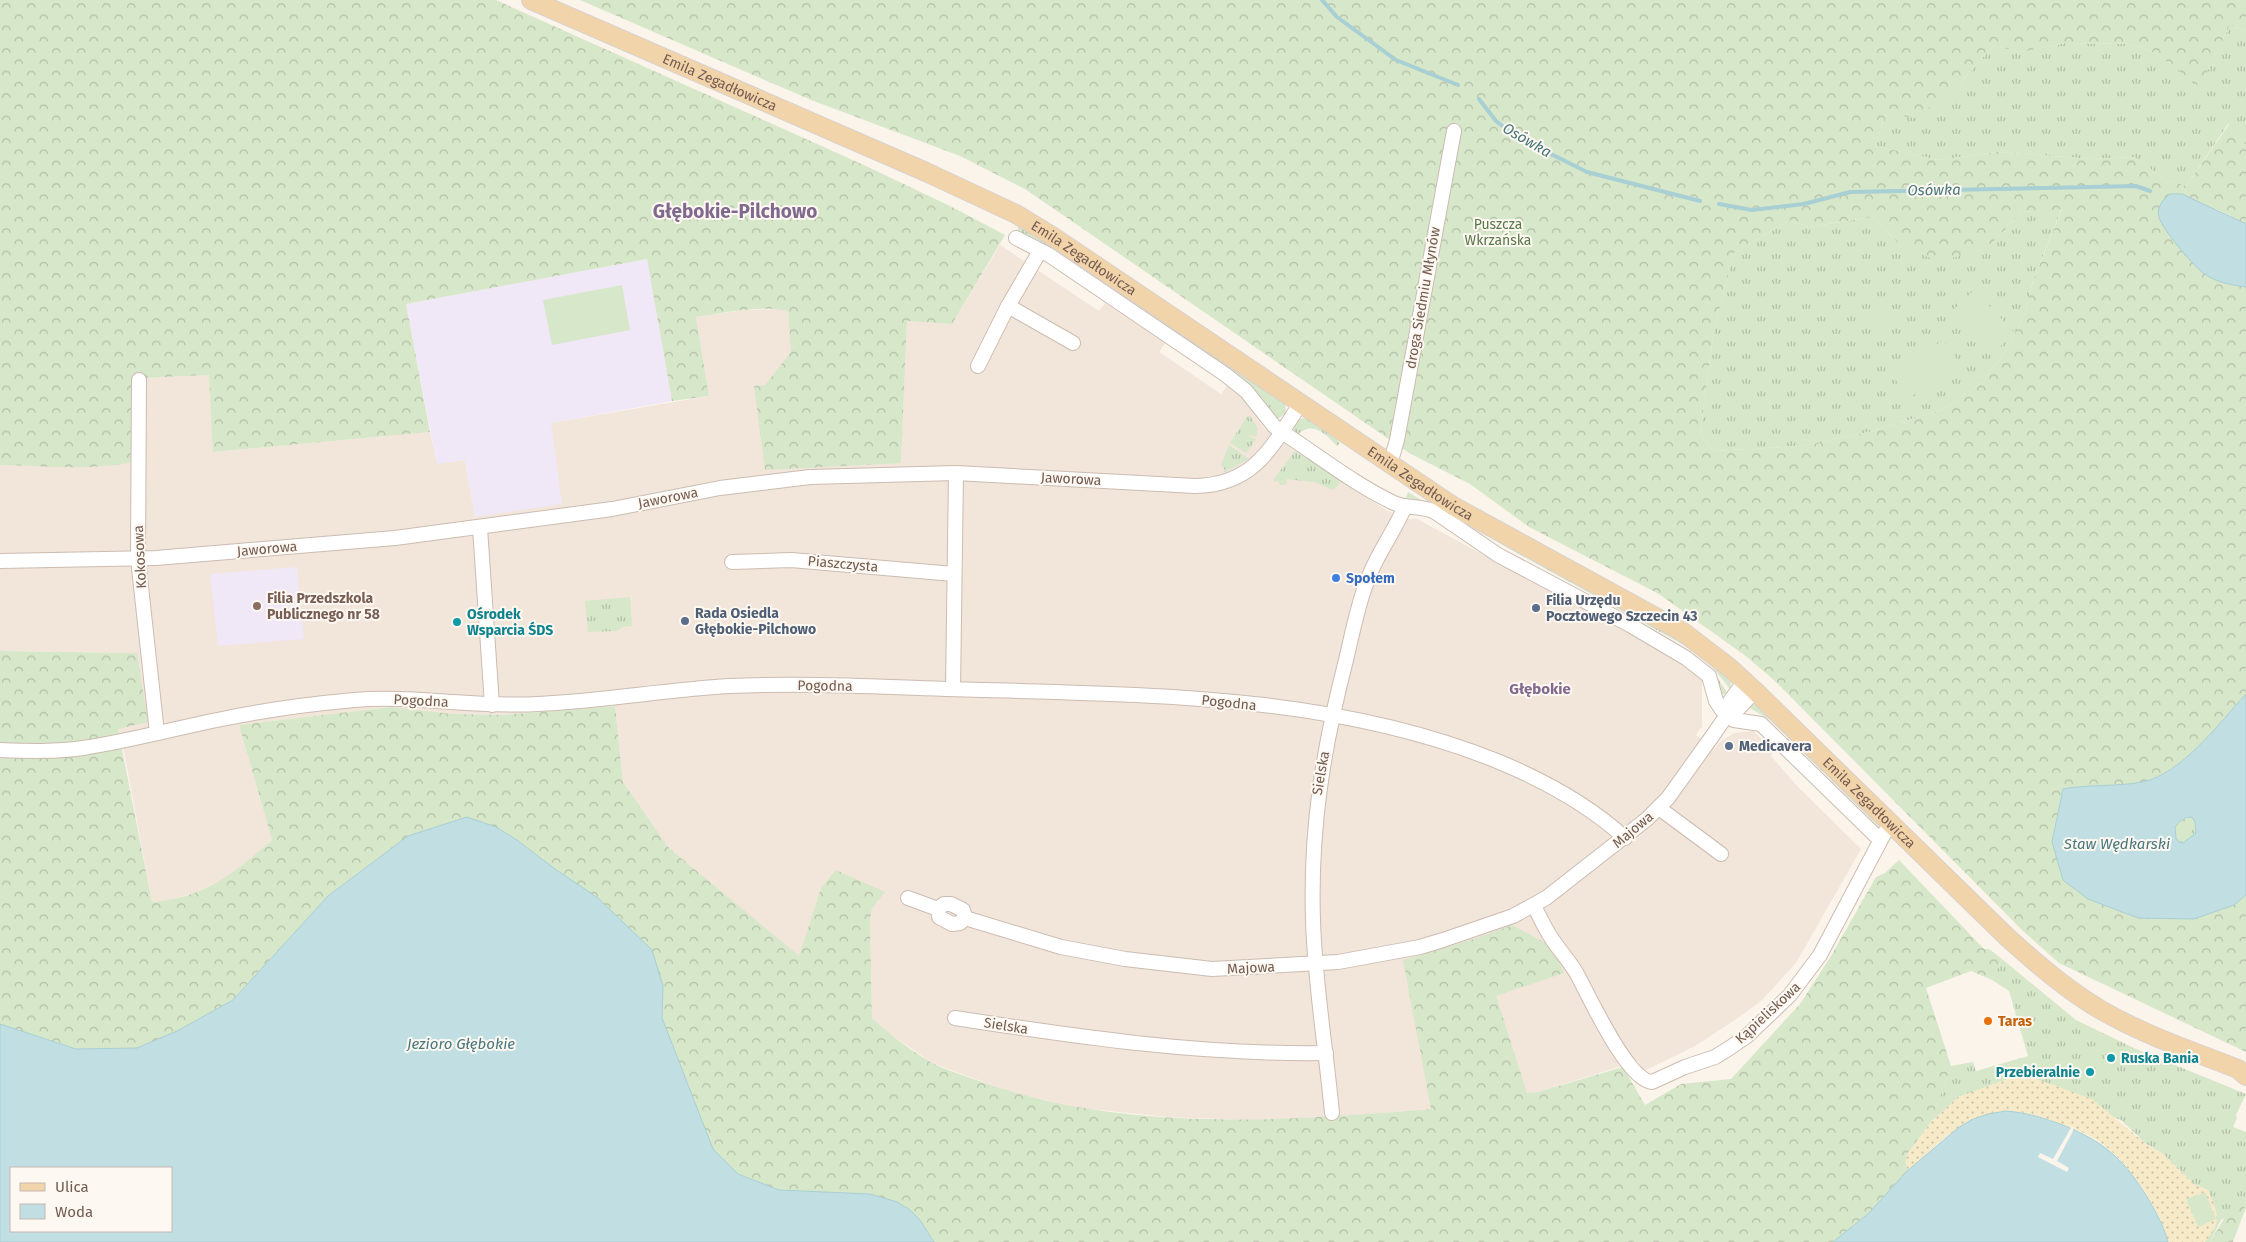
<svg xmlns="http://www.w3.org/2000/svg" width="2246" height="1242" font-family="'Fira Sans',sans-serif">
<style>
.residential{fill:#f2e5da}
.education{fill:#f0e7f7}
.grass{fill:url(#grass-tufts)}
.forest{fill:url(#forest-crowns);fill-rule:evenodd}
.sand{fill:url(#sand-dots)}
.pitch{fill:#d7e7ca}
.water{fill:#c1dfe3;stroke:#a8cfd3;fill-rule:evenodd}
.pier{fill:#fbf4eb}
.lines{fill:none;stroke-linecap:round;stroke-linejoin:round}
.stream{stroke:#a8cfd3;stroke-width:4}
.minor-casing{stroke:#ccbcb1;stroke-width:16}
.major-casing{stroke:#d8d1ce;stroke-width:20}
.minor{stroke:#fff;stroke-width:14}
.major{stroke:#f2d4ab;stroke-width:18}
.shop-dot{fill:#3f7fe0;stroke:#fdf8f1;stroke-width:2}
.education-dot{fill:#8d6e63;stroke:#fdf8f1;stroke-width:2}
.service-dot{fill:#5c6f8a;stroke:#fdf8f1;stroke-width:2}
.culture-dot{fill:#0f9aa8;stroke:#fdf8f1;stroke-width:2}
.food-dot{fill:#e8710a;stroke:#fdf8f1;stroke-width:2}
.labels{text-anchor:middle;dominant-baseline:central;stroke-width:4;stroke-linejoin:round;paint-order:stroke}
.street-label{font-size:14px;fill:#735b50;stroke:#fdf8f1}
.park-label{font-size:14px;fill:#597849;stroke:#fdf8f1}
.shop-label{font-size:14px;font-weight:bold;fill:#366cbe;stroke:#fdf8f1;text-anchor:start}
.education-label{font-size:14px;font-weight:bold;fill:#785e54;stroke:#fdf8f1;text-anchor:start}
.service-label{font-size:14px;font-weight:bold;fill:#4e5e75;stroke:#fdf8f1;text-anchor:start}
.culture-label{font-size:14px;font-weight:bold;fill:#0d838f;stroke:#fdf8f1;text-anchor:start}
.food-label{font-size:14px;font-weight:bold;fill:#c56008;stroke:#fdf8f1;text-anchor:start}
.water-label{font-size:15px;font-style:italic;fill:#48777d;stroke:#fdf8f1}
.neighbourhood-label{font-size:15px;font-weight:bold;fill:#80688e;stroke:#fdf8f1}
.district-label{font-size:19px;font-weight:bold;fill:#80688e;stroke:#fdf8f1}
</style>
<defs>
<pattern id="grass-tufts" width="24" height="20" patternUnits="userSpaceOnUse" patternTransform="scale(1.25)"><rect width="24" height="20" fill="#d7e7ca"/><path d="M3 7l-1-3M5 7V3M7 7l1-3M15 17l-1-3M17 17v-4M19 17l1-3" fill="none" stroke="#b3bea6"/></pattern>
<pattern id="forest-crowns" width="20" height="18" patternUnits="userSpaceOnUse" patternTransform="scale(1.25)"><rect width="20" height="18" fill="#d7e7ca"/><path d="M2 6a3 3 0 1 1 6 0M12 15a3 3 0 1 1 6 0" fill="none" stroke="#b3bea6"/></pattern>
<pattern id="sand-dots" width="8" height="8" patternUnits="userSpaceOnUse" patternTransform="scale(1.25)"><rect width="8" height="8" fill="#f6eac9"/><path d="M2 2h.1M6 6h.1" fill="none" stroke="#ccc1a6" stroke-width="1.8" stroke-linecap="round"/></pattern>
</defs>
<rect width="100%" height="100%" fill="#fbf4eb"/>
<path class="residential" d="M1000 245 1099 311 1105 303 1165 343 1159 352 1221 394 1227 386 1242 396 1265 429 1295 451 1386 510 1407 519H1417L1667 654 1702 678V726L1696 735 1715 748 1720 742 1734 733 1753 731 1774 750 1771 756 1796 785 1861 849 1796 963 1762 1000 1738 1018 1695 1046 1644 1071 1638 1061 1538 1092 1431 1109 1329 1117 1246 1120 1168 1117 1080 1108 1011 1092 932 1063 881 1027 872 1018 870 919 872 909 885 892 821 888 799 957 669 848 623 782 615 706 502 715 454 714 390 707 239 725 272 840 235 873 197 892 166 901 152 902 124 751 118 729 137 653 0 651V465L86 467 143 378 209 375 214 452 430 432 437 463 465 460 475 517 551 423 709 396 696 317 745 310 778 309 788 311 792 352 765 385 754 387 901 463 907 321 952 324Z"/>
<g class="education">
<path d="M647 259 672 401 551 423 562 504 475 517 465 460 437 464 406 304Z"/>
<path d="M297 567 304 639 218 646 210 574Z"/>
</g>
<g class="grass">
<path d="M2230 25 2246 31V146L2229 123 2186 186 2163 178 2134 157 2093 159 1997 152 1938 160 1875 146 1886 114 1953 91 1993 46 2022 52 2066 43 2131 44 2157 54 2200 86Z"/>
<path d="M2062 208 2033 281 2024 316 2010 345 1980 384 1942 410 1869 432 1802 446 1712 451 1700 433 1714 330 1734 253 1790 220 1809 227 1872 217 1901 246 1988 247 2022 212Z"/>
<path d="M1019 222 1285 401 1286 413 1277 419 1017 234Z"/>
<path d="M1247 416H1250L1258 429 1256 437 1249 435V436L1256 439 1246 453 1230 443Z"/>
<path d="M1304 418 1316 421 1340 443 1337 446C1324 433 1313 420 1296 436L1293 426 1298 420Z"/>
<path d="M1229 445 1249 459 1223 473 1225 470 1221 465Z"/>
<path d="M1295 451 1342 481 1333 490 1314 482 1286 479 1287 483 1285 485H1280L1278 481 1275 482 1273 480Z"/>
<path d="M1411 486 1665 627 1730 677 1731 690 1710 664 1689 648 1508 548 1410 489Z"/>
<path d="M1408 492 1506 551 1649 628 1695 655 1713 671 1728 694H1721L1715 678C1645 637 1574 596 1505 553 1479 537 1435 501 1406 498Z"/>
<path d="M630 597 632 626 622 627 617 631 588 632 585 601Z"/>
<path d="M1755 704 1759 705 1880 823 1879 827 1770 720 1748 707Z"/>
<path d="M2192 817 2195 822 2196 833 2183 843 2179 842 2176 838 2175 827 2180 821Z"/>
<path d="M2002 959 2076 1020 2136 1049 2246 1094 2236 1115 2237 1118 2233 1127 2246 1132V1208L2245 1210 2244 1205 2221 1220 2210 1242H2205L2208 1190 2195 1185 2163 1154 2145 1143 2121 1120 2011 1078 1959 1097 1931 1122 1951 1066 1973 1062 1976 1071 2028 1056 2009 991 1992 980Z"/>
</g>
<g class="forest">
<path d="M0 0H496L866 166 952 207 1005 235 952 324 907 321 901 463 765 470 754 386 765 385 791 352 788 311C758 305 726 313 696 317L709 396 672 401 647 259 406 304 430 432 213 452 209 375 144 378 145 459C99 472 48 466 0 465Z"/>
<path d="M580 0H2246V31L2230 25 2200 87 2157 54 2131 44 2066 43 2022 52 1993 46 1953 91 1915 118 1886 114 1875 146 1938 160 1997 152 2093 159 2134 157 2163 178 2186 186 2230 123 2246 146V224L2216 209 2227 284 2246 287V694C2218 725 2188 767 2146 781 2121 789 2089 787 2063 789L2052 842 2233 905 2246 895V1052L2059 963 2023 931 1775 681 1747 657 1659 594 1529 527 1470 484 1409 453 1025 189 960 156 811 100ZM2062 209 2033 281 2024 316 2010 345 1980 384 1942 410 1869 432 1802 446 1712 451 1700 433 1714 330 1734 253 1790 220 1809 227 1872 217 1901 246 1940 262 1988 247 2022 212Z"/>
<path d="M0 651 137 653 148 722 118 729 152 902C203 898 235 873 272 840L239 725 390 707 454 714 502 715 615 706 623 782 669 848 799 956 821 888 836 870 885 892 872 909 870 919 872 1018C889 1034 912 1051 932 1063 948 1071 966 1076 982 1082 1126 1133 1281 1121 1431 1109L1403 960 1477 938 1512 925 1551 946 1564 973 1496 996 1527 1093 1538 1092 1623 1067 1645 1105 1681 1084 1731 1079 1800 1004 1831 956 1876 877 1885 873 1899 860 1984 949H1989L2002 959 1992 980 1971 971 1926 988 1951 1066 1931 1122 1906 1156 1907 1171 1869 1213 1833 1242H934L920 1220 909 1209 897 1202 870 1194 779 1190 738 1174 713 1149 662 1018 663 986 555 869 517 840 429 830 408 836 328 896 233 1000 177 1031 137 1048 76 1049 0 1024Z"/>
<path d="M2234 1202 2244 1205 2245 1210 2233 1242H2210Z"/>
</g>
<path class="sand" d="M2011 1078H2034L2092 1099 2145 1143 2163 1154 2195 1185 2208 1190C2218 1214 2223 1220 2205 1242H2168C2159 1205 2124 1154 2090 1136 2081 1131 2069 1127 2058 1123 2036 1114 2012 1108 1988 1114 1956 1123 1932 1150 1907 1171L1906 1156 1931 1122 1958 1097Z"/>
<g class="pitch">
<path d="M622 285 630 330 552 345 543 300Z"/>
<path d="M1974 290 2015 333 1993 353 1952 311Z"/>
<path d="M1885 307 1890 320 1877 325 1871 312Z"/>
<path d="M1943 340 1960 364 1909 398 1892 375Z"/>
<path d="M2205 1192 2216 1219 2198 1227 2186 1199Z"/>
</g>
<g class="water">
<path d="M2170 194H2182L2246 224V287C2231 285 2214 282 2202 272 2192 264 2162 229 2159 217 2156 208 2163 199 2170 194Z"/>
<path d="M2246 694V895L2234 905 2194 919 2138 918 2088 899 2063 880 2052 842 2063 789C2089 784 2116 787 2142 782 2182 774 2220 722 2246 694ZM2186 818 2192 817 2195 822 2196 833 2183 843 2179 842 2176 838 2175 827 2180 821Z"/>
<path d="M467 817 496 827 517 840 555 869 598 898 652 950 663 986 662 1018 713 1149 738 1174 779 1190 870 1194 897 1202 909 1209 920 1220 934 1242H0V1024L76 1049 137 1048 177 1031 233 1000 328 896 408 836ZM11 1168H171V1231H11Z"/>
<path d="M2006 1111C2028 1113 2045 1118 2065 1126 2107 1143 2126 1162 2149 1200 2157 1214 2164 1227 2168 1242H1833L1869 1213 1907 1171 1958 1128 1971 1120 1988 1114Z"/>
</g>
<path class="pier" d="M2072 1126 2074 1127 2072 1133 2057 1161 2069 1168 2067 1172 2038 1157 2040 1153 2053 1159Z"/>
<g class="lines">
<g class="stream">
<path d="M1322 0 1337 17 1396 60 1458 85"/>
<path d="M1479 99 1496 121 1517 137 1587 172 1700 201"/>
<path d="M1719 204 1752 210 1804 204 1850 192 2136 186 2150 191"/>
</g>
<g class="minor-casing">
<g id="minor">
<path d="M1016 238 1049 255 1226 375 1246 391 1274 426 1282 432C1316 454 1357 486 1394 503 1407 509 1421 505 1435 512L1498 555 1630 625 1686 658 1709 676 1716 701 1722 710 1734 720 1761 724 1874 834 1880 839"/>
<path d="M1008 306 1073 343"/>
<path d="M978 366 1008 306 1040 251"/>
<path d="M139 380 138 559 157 733"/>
<path d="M1390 464 1397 440 1454 131"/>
<path d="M480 528 492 705"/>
<path d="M0 561 156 558 395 538 612 509 720 488 810 477 956 473 1195 486C1255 485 1272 446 1301 403"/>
<path d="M732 562 791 560 954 574"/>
<path d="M953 689 956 473"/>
<path d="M1727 715 1739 708 1755 691"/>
<path d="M0 750C27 751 56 752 83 748 130 741 176 728 222 719 265 710 310 704 354 700 415 695 476 708 538 704 601 701 665 690 729 686 814 682 901 688 987 690 1158 695 1336 696 1497 761 1543 780 1588 804 1625 838"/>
<path d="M1659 808 1721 854"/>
<path d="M908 898 938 909 944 904H951L963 910 965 918 960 923 952 924 939 917 938 909"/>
<path d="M1534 906C1540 917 1545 929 1552 939 1560 951 1570 962 1577 974 1589 996 1627 1080 1652 1082L1685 1067 1715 1057 1731 1047 1747 1036 1790 995 1820 955 1885 832"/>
<path d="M965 918 1061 947 1125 959 1212 969 1338 962 1420 947 1443 940 1513 916 1546 898 1647 819 1668 798 1711 738 1727 715 1730 701 1745 681"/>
<path d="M955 1018C1078 1037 1201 1055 1326 1053"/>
<path d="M1332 1113C1326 1049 1315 985 1313 921 1310 829 1323 749 1346 660 1352 635 1357 608 1366 584 1375 556 1394 533 1405 506"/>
</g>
</g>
<g class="major-casing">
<g id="major">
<path id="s1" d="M531 0 926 172 1016 214 1052 236 1453 506 1683 632 1730 668 1755 691 2007 937C2037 964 2067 990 2101 1010 2144 1035 2192 1051 2238 1069L2246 1076"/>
</g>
</g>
<use href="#minor" class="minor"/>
<use href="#major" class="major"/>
</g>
<circle class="shop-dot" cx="1336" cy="578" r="5"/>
<circle class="education-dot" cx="257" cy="606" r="5"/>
<g class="service-dot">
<circle cx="1536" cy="608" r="5"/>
<circle cx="685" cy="621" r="5"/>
<circle cx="1729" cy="746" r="5"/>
</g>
<g class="culture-dot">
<circle cx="457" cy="622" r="5"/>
<circle cx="2111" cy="1058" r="5"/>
<circle cx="2090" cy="1072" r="5"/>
</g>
<circle class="food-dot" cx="1988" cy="1021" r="5"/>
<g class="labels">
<g class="street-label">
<text stroke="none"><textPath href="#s1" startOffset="206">Emila Zegadłowicza</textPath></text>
<text stroke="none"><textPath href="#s1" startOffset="611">Emila Zegadłowicza</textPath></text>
<text transform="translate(1423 298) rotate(-80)">droga Siedmiu Młynów</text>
<text transform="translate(1071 479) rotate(3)">Jaworowa</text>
<text stroke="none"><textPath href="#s1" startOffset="1016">Emila Zegadłowicza</textPath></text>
<text transform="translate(668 498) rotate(-11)">Jaworowa</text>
<text transform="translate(267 549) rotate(-5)">Jaworowa</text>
<text transform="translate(140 557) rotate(-93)">Kokosowa</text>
<text transform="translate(843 564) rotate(5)">Piaszczysta</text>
<text transform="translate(825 686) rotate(1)">Pogodna</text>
<text transform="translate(421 701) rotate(3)">Pogodna</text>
<text transform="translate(1229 703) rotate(6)">Pogodna</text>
<text transform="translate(1321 773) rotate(-80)">Sielska</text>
<text stroke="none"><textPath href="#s1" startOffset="1571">Emila Zegadłowicza</textPath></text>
<text transform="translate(1633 830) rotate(-40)">Majowa</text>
<text transform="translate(1251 968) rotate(-3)">Majowa</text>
<text transform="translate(1768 1013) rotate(-43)">Kąpieliskowa</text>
<text transform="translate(1006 1026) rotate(9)">Sielska</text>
</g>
<g class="park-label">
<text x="1498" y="224">Puszcza<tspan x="1498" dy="16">Wkrzańska</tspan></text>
</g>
<g class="shop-label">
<text x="1346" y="578">Społem</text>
</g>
<g class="education-label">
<text x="267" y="598">Filia Przedszkola<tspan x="267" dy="16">Publicznego nr 58</tspan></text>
</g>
<g class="service-label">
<text x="1546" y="600">Filia Urzędu<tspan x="1546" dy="16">Pocztowego Szczecin 43</tspan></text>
<text x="695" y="613">Rada Osiedla<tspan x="695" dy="16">Głębokie-Pilchowo</tspan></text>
<text x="1739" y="746">Medicavera</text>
</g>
<g class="culture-label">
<text x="467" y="614">Ośrodek<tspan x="467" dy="16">Wsparcia ŚDS</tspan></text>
<text x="2121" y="1058">Ruska Bania</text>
<text x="2080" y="1072" text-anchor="end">Przebieralnie</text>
</g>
<g class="food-label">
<text x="1998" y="1021">Taras</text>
</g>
<g class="water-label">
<text transform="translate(1527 140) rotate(30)">Osówka</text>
<text transform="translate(1934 190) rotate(-1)">Osówka</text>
<text x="2117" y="844">Staw Wędkarski</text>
<text x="461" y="1044">Jezioro Głębokie</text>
</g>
<g class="neighbourhood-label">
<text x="1540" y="689">Głębokie</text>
</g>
<g class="district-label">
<text x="735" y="211">Głębokie-Pilchowo</text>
</g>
</g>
<rect x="10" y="1167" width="162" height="65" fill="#fdf8f1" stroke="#c6b9b1"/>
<rect x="20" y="1183" width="25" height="8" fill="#f2d4ab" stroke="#c6b9b1"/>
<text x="55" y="1192" font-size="15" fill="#735b50">Ulica</text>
<rect x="20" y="1204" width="25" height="15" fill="#c1dfe3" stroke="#c6b9b1"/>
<text x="55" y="1217" font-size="15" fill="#735b50">Woda</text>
</svg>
